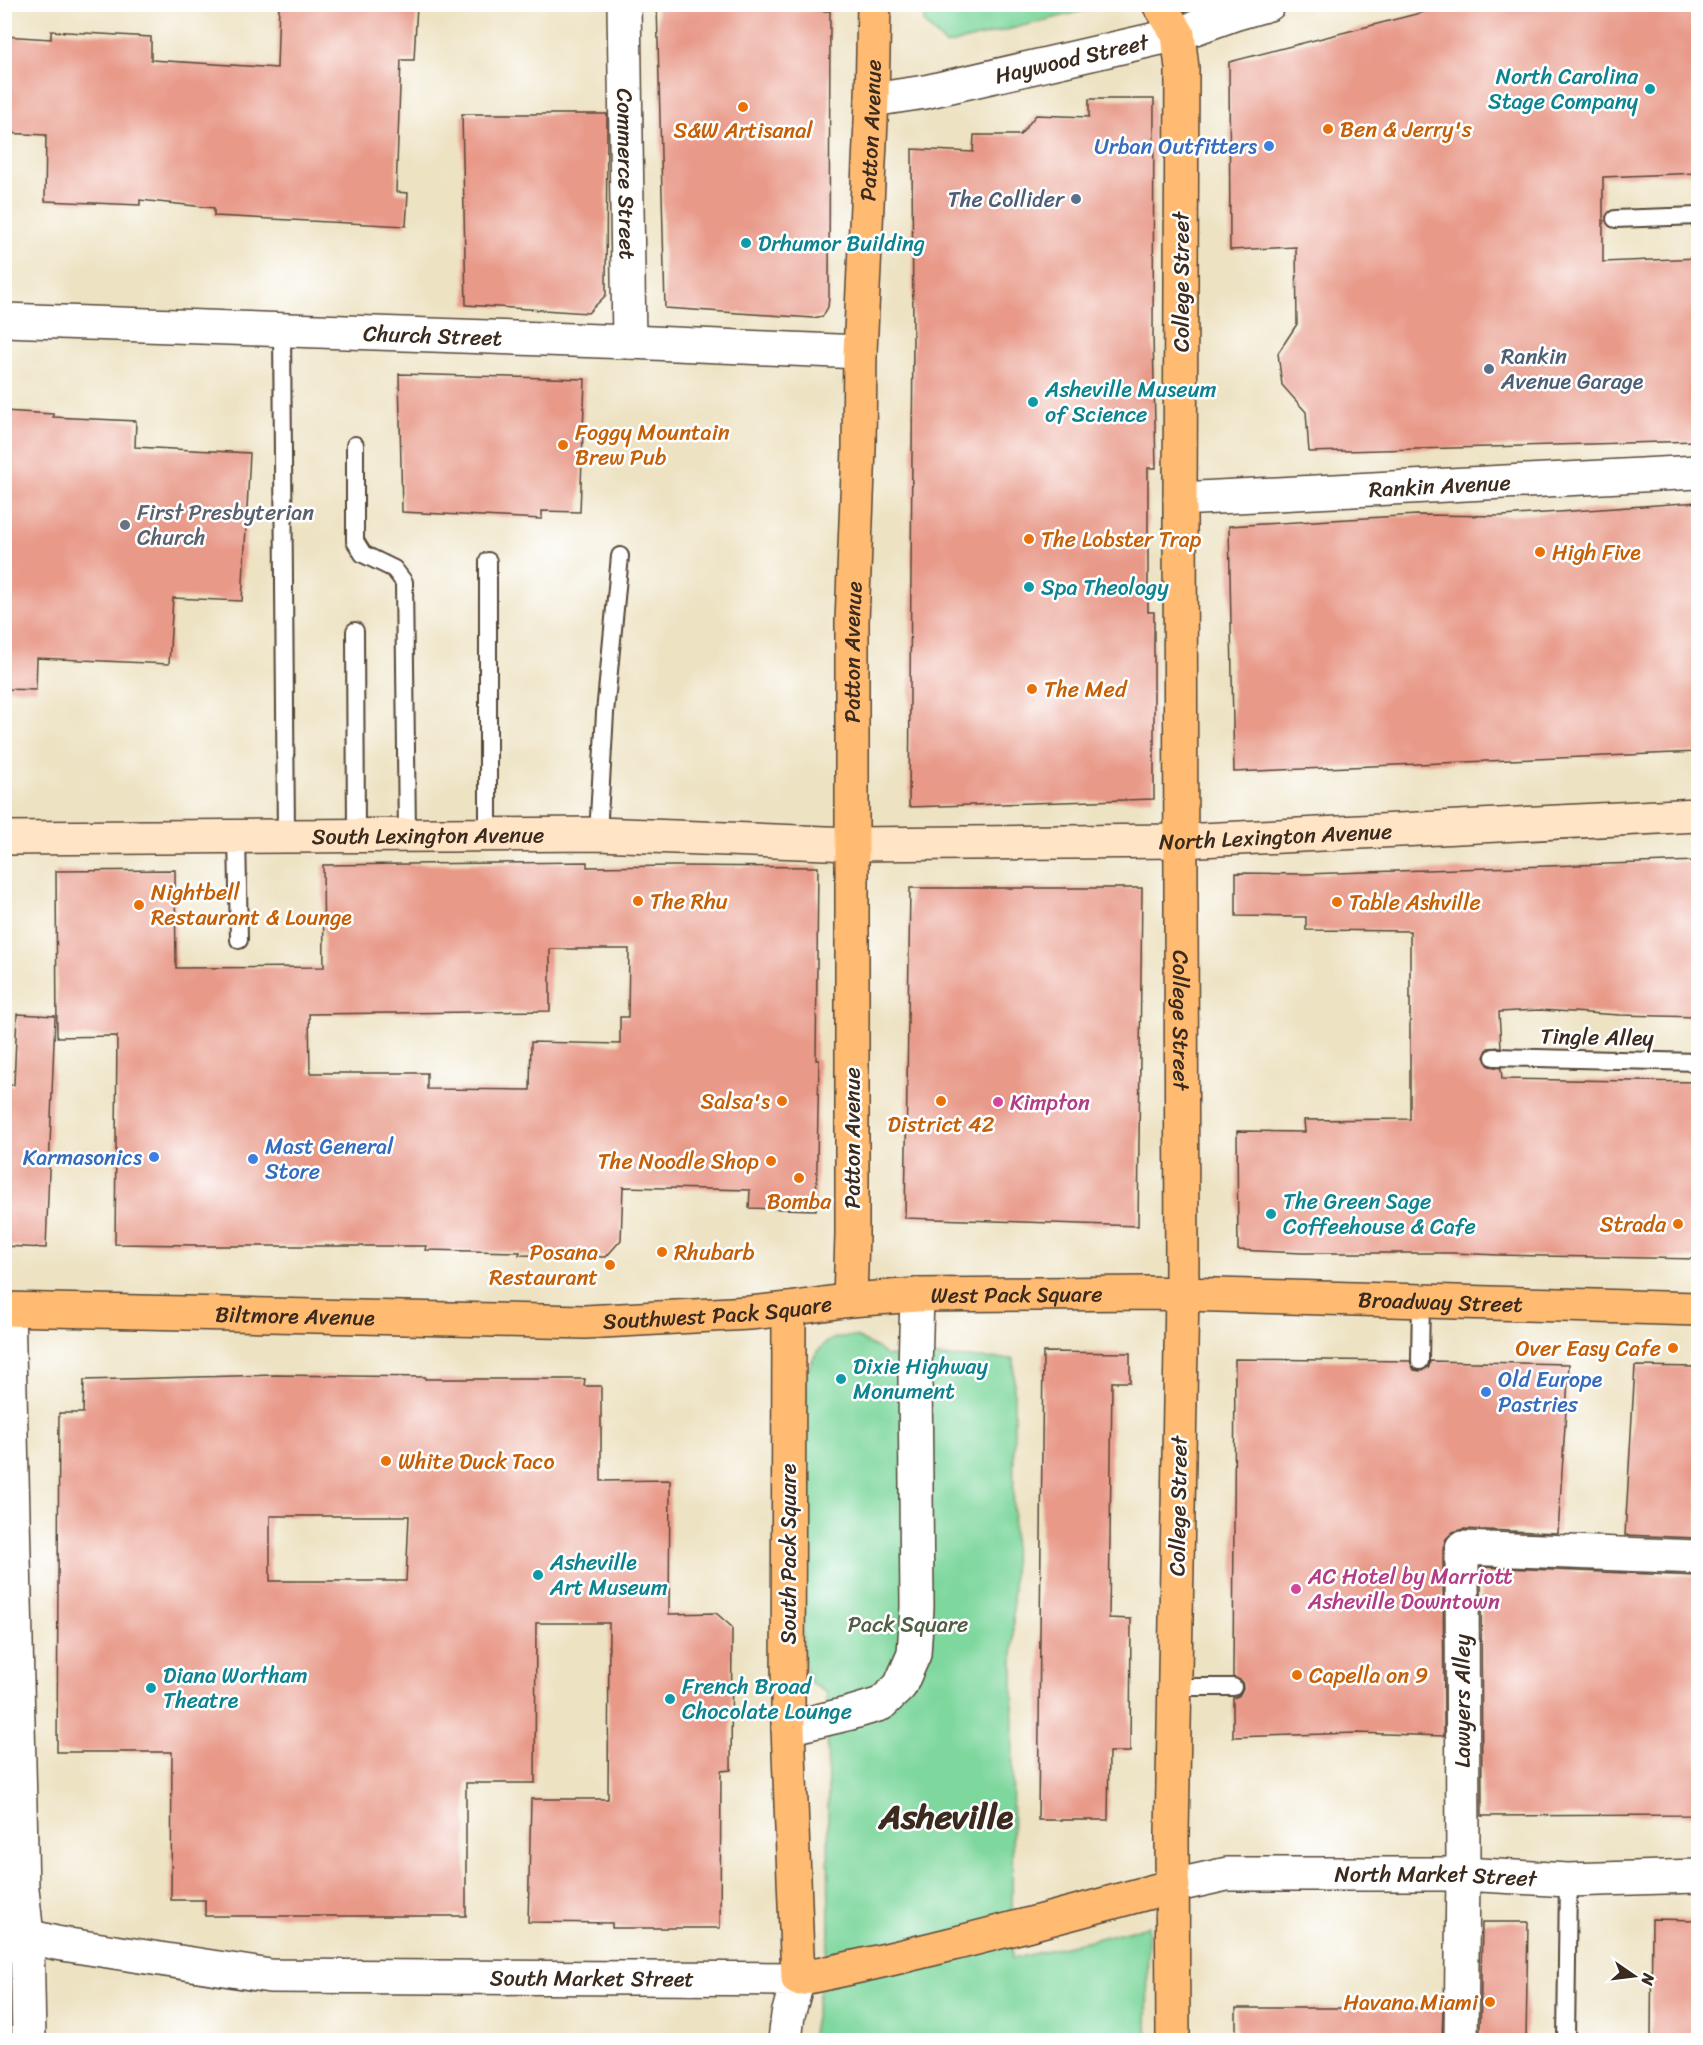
<svg xmlns="http://www.w3.org/2000/svg" width="1703" height="2045" font-family="Sriracha,sans-serif">
<style>
.green{fill:#7ed79d;stroke:#5c805e;stroke-width:1.5}
.building{fill:#e89988;fill-rule:evenodd}
.lines{fill:none;stroke-linecap:round;stroke-linejoin:round}
.service-casing{stroke:#564637;stroke-width:20}
.minor-casing{stroke:#564637;stroke-width:36}
.tertiary-casing{stroke:#564637;stroke-width:36}
.secondary-casing{stroke:#564637;stroke-width:36}
.primary-casing{stroke:#564637;stroke-width:36}
.service{stroke:#fff;stroke-width:16}
.minor{stroke:#fff;stroke-width:33}
.tertiary{stroke:#fff;stroke-width:33}
.secondary{stroke:#ffe4c6;stroke-width:33}
.primary{stroke:#ffbb71;stroke-width:33}
.culture-dot{fill:#0f9aa8;stroke:#fff;stroke-width:2}
.food-dot{fill:#e8710a;stroke:#fff;stroke-width:2}
.shop-dot{fill:#3f7fe0;stroke:#fff;stroke-width:2}
.service-dot{fill:#5c6f8a;stroke:#fff;stroke-width:2}
.worship-dot{fill:#6b7280;stroke:#fff;stroke-width:2}
.hotel-dot{fill:#d1479c;stroke:#fff;stroke-width:2}
.labels{text-anchor:middle;dominant-baseline:central;stroke-width:5;stroke-linejoin:round;paint-order:stroke}
.street-label{font-size:22px;fill:#3b2a1e;stroke:#fff}
.culture-label{font-size:22px;fill:#0d838f;stroke:#fff;text-anchor:start}
.food-label{font-size:22px;fill:#c56008;stroke:#fff;text-anchor:start}
.shop-label{font-size:22px;fill:#366cbe;stroke:#fff;text-anchor:end}
.service-label{font-size:22px;fill:#4e5e75;stroke:#fff;text-anchor:end}
.worship-label{font-size:22px;fill:#5b616d;stroke:#fff;text-anchor:start}
.hotel-label{font-size:22px;fill:#b23c85;stroke:#fff;text-anchor:start}
.park-label{font-size:22px;fill:#4f5e44;stroke:#fff}
.town-label{font-size:34px;font-weight:bold;fill:#3b2a1e;stroke:#fff}
</style>
<rect width="100%" height="100%" fill="#fff"/>
<filter id="ink" filterUnits="userSpaceOnUse"><feTurbulence type="fractalNoise" baseFrequency=".0167" numOctaves="2"/><feDisplacementMap in="SourceGraphic" scale="12" xChannelSelector="R" yChannelSelector="G"/><feConvolveMatrix kernelMatrix="1 2 1 2 8 2 1 2 1" color-interpolation-filters="sRGB"/></filter>
<filter id="wash" filterUnits="userSpaceOnUse"><feTurbulence type="fractalNoise" baseFrequency=".008" numOctaves="4" result="noise"/><feDisplacementMap in="SourceGraphic" scale="24" xChannelSelector="R" yChannelSelector="G"/><feGaussianBlur stdDeviation="1.35" result="paint"/><feColorMatrix in="noise" values="0 0 0 0 0 0 0 0 0 0 0 0 0 0 0 0 0 1.4 0 .05"/><feComposite in="paint" operator="in"/></filter>
<g filter="url(#wash)">
<rect width="100%" height="100%" fill="#ede2c2"/>
<g class="green">
<path d="M925 5V4L1103 5V6L946 45 924 23Z"/>
<path d="M856 1337 877 1348 886 1356 1014 1359 1012 1959 1148 1926 1147 2040H811L829 1936 827 1693 811 1684 803 1659 806 1377C810 1362 819 1343 836 1338 842 1336 850 1337 856 1337Z"/>
</g>
<g id="blocks">
<g class="building">
<path d="M279 4H417L414 60H401L396 192 408 193 406 226 214 216V208L140 200V205L45 201 46 135 4 133V36L51 39V31L151 37V60L277 68Z"/>
<path d="M657 4H782V10L830 11 829 297 828 307 823 316 813 318 665 308Z"/>
<path d="M1455 4H1698V173L1603 177V262L1698 258V441L1309 452 1306 412 1282 385 1278 353 1297 324 1296 247 1230 250 1229 62Z"/>
<path d="M1089 99H1154L1153 337 1156 468H1148V612H1154V799L909 807 913 337 912 149 973 152 974 135H1020L1036 115 1089 117Z"/>
<path d="M462 114H607L606 295 588 313 466 305Z"/>
<path d="M399 374 585 379 580 512 542 511V519L402 512Z"/>
<path d="M4 411 53 414V417L136 421 135 447 250 453 242 601 173 598 169 664 37 658 36 690 4 689Z"/>
<path d="M1698 502V752L1234 772 1229 526 1417 515 1503 516Z"/>
<path d="M1698 861V1017L1620 1015 1540 1010 1499 1012 1501 1047 1488 1048 1484 1057 1489 1066 1501 1068 1502 1079 1698 1082V1259L1498 1255 1454 1253H1302L1238 1250 1237 1131 1305 1132 1304 1120 1410 1119V931L1306 930V917L1236 916V873L1305 874Z"/>
<path d="M587 862V867L676 866 818 867 816 1060H819L816 1210 749 1208 750 1190 623 1187 621 1240 606 1257 519 1255 520 1252 425 1250 426 1246H196V1245L115 1244 117 1036 57 1037 56 871 175 870 176 968 324 967 323 865ZM550 949H629L628 1017H620V1044L531 1042 530 1090 427 1089V1073H310L309 1014 550 1011Z"/>
<path d="M910 888H1142L1138 1226 905 1218Z"/>
<path d="M17 1014 55 1016 46 1248 4 1246V1100L6 1085H14Z"/>
<path d="M1043 1352 1130 1353V1382H1112L1109 1618 1131 1619 1130 1752H1109L1108 1820H1038Z"/>
<path d="M1235 1359 1410 1361 1414 1370 1420 1371 1429 1367 1430 1361 1569 1364 1558 1533 1463 1529 1453 1532 1446 1539 1443 1548 1444 1736 1356 1733 1233 1737V1698L1239 1696 1243 1688 1242 1681 1233 1677Z"/>
<path d="M1635 1366 1698 1367V1538L1625 1535Z"/>
<path d="M275 1375 425 1377V1379H585L584 1386H601V1481L670 1480 669 1614 716 1613 732 1627 731 1770 721 1771 720 1928H612V1923L528 1922 531 1799H608L609 1623H536L535 1783H466V1916H205V1900H171L172 1752H57L59 1413H83L84 1380ZM270 1516H409L406 1581H270Z"/>
<path d="M1481 1567 1698 1576V1815L1482 1816Z"/>
<path d="M1652 1919 1698 1920V2040H1651Z"/>
<path d="M1482 1922H1528L1526 2040H1480Z"/>
<path d="M1236 2008H1443L1442 2040H1236Z"/>
</g>
</g>
</g>
<g filter="url(#ink)">
<use href="#blocks" fill-opacity="0" stroke="#564637" stroke-width="1.5"/>
<g class="lines">
<g class="service-casing">
<g id="service">
<path d="M1615 219 1698 216"/>
<path d="M282 330 286 835"/>
<path d="M355 445V541L363 554 394 569 404 582 407 834"/>
<path d="M355 631 356 834"/>
<path d="M488 834V561"/>
<path d="M598 834 605 713 620 556"/>
<path d="M237 835 239 940"/>
<path d="M1494 1057 1698 1062"/>
<path d="M1420 1361 1421 1301"/>
<path d="M1175 1687H1233"/>
<path d="M1566 2040 1568 1880"/>
</g>
</g>
<g class="minor-casing">
<g id="minor">
<path id="s1" d="M624 4 629 342"/>
<path id="s2" d="M4 320 629 342 860 352"/>
<path id="s3" d="M1180 499 1698 472"/>
<path d="M8 1309 22 1889 27 1936 29 2040"/>
<path d="M788 1728 851 1713 881 1704 900 1686 914 1654 917 1607 915 1370 917 1295"/>
<path id="s4" d="M1173 1886 1227 1874H1463L1568 1880 1698 1876"/>
<path id="s5" d="M4 1930 56 1943 270 1976 798 1979 788 2015 785 2040"/>
<path d="M1461 2040 1463 1874 1462 1548 1698 1557"/>
</g>
</g>
<g class="tertiary-casing">
<g id="tertiary">
<path id="s6" d="M872 100 925 92 1178 34 1234 14 1269 4"/>
</g>
</g>
<g class="secondary-casing">
<g id="secondary">
<path id="s7" d="M4 838 598 834 852 844 1181 841 1698 815"/>
</g>
</g>
<g class="primary-casing">
<g id="primary">
<path id="s8" d="M1159 4 1178 34 1182 68 1180 499 1182 1293 1172 1835 1173 2040"/>
<path id="s9" d="M850 1300 852 1235V621L859 448 860 352 872 100 874 4"/>
<path id="s10" d="M4 1309 585 1322 749 1313 789 1309 850 1300 917 1295 1148 1293 1698 1309"/>
<path d="M789 1309 788 1728 798 1979C925 1954 1048 1919 1173 1886"/>
</g>
</g>
<use href="#service" class="service"/>
<use href="#minor" class="minor"/>
<use href="#tertiary" class="tertiary"/>
<use href="#secondary" class="secondary"/>
<use href="#primary" class="primary"/>
</g>
</g>
<g class="culture-dot">
<circle cx="1650" cy="89" r="6"/>
<circle cx="746" cy="243" r="6"/>
<circle cx="1033" cy="402" r="6"/>
<circle cx="1029" cy="587" r="6"/>
<circle cx="1271" cy="1214" r="6"/>
<circle cx="841" cy="1379" r="6"/>
<circle cx="538" cy="1575" r="6"/>
<circle cx="151" cy="1688" r="6"/>
<circle cx="670" cy="1699" r="6"/>
</g>
<g class="food-dot">
<circle cx="743" cy="107" r="6"/>
<circle cx="1328" cy="129" r="6"/>
<circle cx="563" cy="445" r="6"/>
<circle cx="1029" cy="539" r="6"/>
<circle cx="1540" cy="552" r="6"/>
<circle cx="1032" cy="689" r="6"/>
<circle cx="638" cy="901" r="6"/>
<circle cx="1337" cy="902" r="6"/>
<circle cx="139" cy="905" r="6"/>
<circle cx="782" cy="1101" r="6"/>
<circle cx="941" cy="1101" r="6"/>
<circle cx="771" cy="1161" r="6"/>
<circle cx="799" cy="1178" r="6"/>
<circle cx="1678" cy="1224" r="6"/>
<circle cx="662" cy="1252" r="6"/>
<circle cx="610" cy="1265" r="6"/>
<circle cx="1673" cy="1348" r="6"/>
<circle cx="386" cy="1461" r="6"/>
<circle cx="1297" cy="1675" r="6"/>
<circle cx="1490" cy="2002" r="6"/>
</g>
<g class="shop-dot">
<circle cx="1269" cy="146" r="6"/>
<circle cx="154" cy="1157" r="6"/>
<circle cx="253" cy="1159" r="6"/>
<circle cx="1486" cy="1392" r="6"/>
</g>
<g class="service-dot">
<circle cx="1076" cy="199" r="6"/>
<circle cx="1489" cy="369" r="6"/>
</g>
<circle class="worship-dot" cx="125" cy="525" r="6"/>
<g class="hotel-dot">
<circle cx="998" cy="1102" r="6"/>
<circle cx="1296" cy="1589" r="6"/>
</g>
<g class="labels">
<g class="street-label">
<text stroke="none"><textPath href="#s6" startOffset="204">Haywood Street</textPath></text>
<text stroke="none"><textPath href="#s9" startOffset="1170">Patton Avenue</textPath></text>
<text stroke="none"><textPath href="#s1" startOffset="170">Commerce Street</textPath></text>
<text transform="translate(1181 282) rotate(-90)">College Street</text>
<text stroke="none"><textPath href="#s2" startOffset="429">Church Street</textPath></text>
<text stroke="none"><textPath href="#s3" startOffset="260">Rankin Avenue</textPath></text>
<text stroke="none"><textPath href="#s9" startOffset="648">Patton Avenue</textPath></text>
<text stroke="none"><textPath href="#s7" startOffset="424">South Lexington Avenue</textPath></text>
<text stroke="none"><textPath href="#s7" startOffset="1272">North Lexington Avenue</textPath></text>
<text stroke="none"><textPath href="#s8" startOffset="1022">College Street</textPath></text>
<text transform="translate(1597 1037) rotate(1)">Tingle Alley</text>
<text transform="translate(852 1138) rotate(-90)">Patton Avenue</text>
<text stroke="none"><textPath href="#s10" startOffset="1014">West Pack Square</textPath></text>
<text stroke="none"><textPath href="#s10" startOffset="1438">Broadway Street</textPath></text>
<text stroke="none"><textPath href="#s10" startOffset="714">Southwest Pack Square</textPath></text>
<text stroke="none"><textPath href="#s10" startOffset="291">Biltmore Avenue</textPath></text>
<text transform="translate(1178 1506) rotate(-89)">College Street</text>
<text transform="translate(788 1554) rotate(-90)">South Pack Square</text>
<text transform="translate(1462 1701) rotate(-90)">Lawyers Alley</text>
<text stroke="none"><textPath href="#s4" startOffset="264">North Market Street</textPath></text>
<text stroke="none"><textPath href="#s5" startOffset="592">South Market Street</textPath></text>
</g>
<g class="culture-label">
<text x="1638" y="76" text-anchor="end">North Carolina<tspan x="1638" dy="25">Stage Company</tspan></text>
<text x="758" y="243">Drhumor Building</text>
<text x="1045" y="389">Asheville Museum<tspan x="1045" dy="25">of Science</tspan></text>
<text x="1041" y="587">Spa Theology</text>
<text x="1283" y="1201">The Green Sage<tspan x="1283" dy="25">Coffeehouse &amp; Cafe</tspan></text>
<text x="853" y="1366">Dixie Highway<tspan x="853" dy="25">Monument</tspan></text>
<text x="550" y="1562">Asheville<tspan x="550" dy="25">Art Museum</tspan></text>
<text x="163" y="1675">Diana Wortham<tspan x="163" dy="25">Theatre</tspan></text>
<text x="682" y="1686">French Broad<tspan x="682" dy="25">Chocolate Lounge</tspan></text>
</g>
<g class="food-label">
<text x="1340" y="129">Ben &amp; Jerry's</text>
<text x="743" y="130" text-anchor="middle">S&amp;W Artisanal</text>
<text x="575" y="432">Foggy Mountain<tspan x="575" dy="25">Brew Pub</tspan></text>
<text x="1041" y="539">The Lobster Trap</text>
<text x="1552" y="552">High Five</text>
<text x="1044" y="689">The Med</text>
<text x="151" y="892">Nightbell<tspan x="151" dy="25">Restaurant &amp; Lounge</tspan></text>
<text x="650" y="901">The Rhu</text>
<text x="1349" y="902">Table Ashville</text>
<text x="770" y="1101" text-anchor="end">Salsa's</text>
<text x="941" y="1124" text-anchor="middle">District 42</text>
<text x="759" y="1161" text-anchor="end">The Noodle Shop</text>
<text x="799" y="1201" text-anchor="middle">Bomba</text>
<text x="1666" y="1224" text-anchor="end">Strada</text>
<text x="598" y="1252" text-anchor="end">Posana<tspan x="598" dy="25">Restaurant</tspan></text>
<text x="674" y="1252">Rhubarb</text>
<text x="1661" y="1348" text-anchor="end">Over Easy Cafe</text>
<text x="398" y="1461">White Duck Taco</text>
<text x="1309" y="1675">Capella on 9</text>
<text x="1478" y="2002" text-anchor="end">Havana Miami</text>
</g>
<g class="shop-label">
<text x="1257" y="146">Urban Outfitters</text>
<text x="265" y="1146" text-anchor="start">Mast General<tspan x="265" dy="25">Store</tspan></text>
<text x="142" y="1157">Karmasonics</text>
<text x="1498" y="1379" text-anchor="start">Old Europe<tspan x="1498" dy="25">Pastries</tspan></text>
</g>
<g class="service-label">
<text x="1064" y="199">The Collider</text>
<text x="1501" y="356" text-anchor="start">Rankin<tspan x="1501" dy="25">Avenue Garage</tspan></text>
</g>
<g class="worship-label">
<text x="137" y="512">First Presbyterian<tspan x="137" dy="25">Church</tspan></text>
</g>
<g class="hotel-label">
<text x="1010" y="1102">Kimpton</text>
<text x="1308" y="1576">AC Hotel by Marriott<tspan x="1308" dy="25">Asheville Downtown</tspan></text>
</g>
<g class="park-label">
<text x="908" y="1624">Pack Square</text>
</g>
<g class="town-label">
<text x="946" y="1817">Asheville</text>
</g>
</g>
<rect width="1703" height="2045" fill="none" stroke="#fff" stroke-width="24"/>
<g transform="translate(1634 1976) rotate(104)" stroke="#ffffff" stroke-width="4.5" paint-order="stroke">
<path d="M0-4.5L10 22L0 15L-10 22Z" fill="#3b2a1e"/>
<text y="-9" font-size="16" font-weight="bold" text-anchor="middle" fill="#3b2a1e">N</text>
</g>
</svg>
